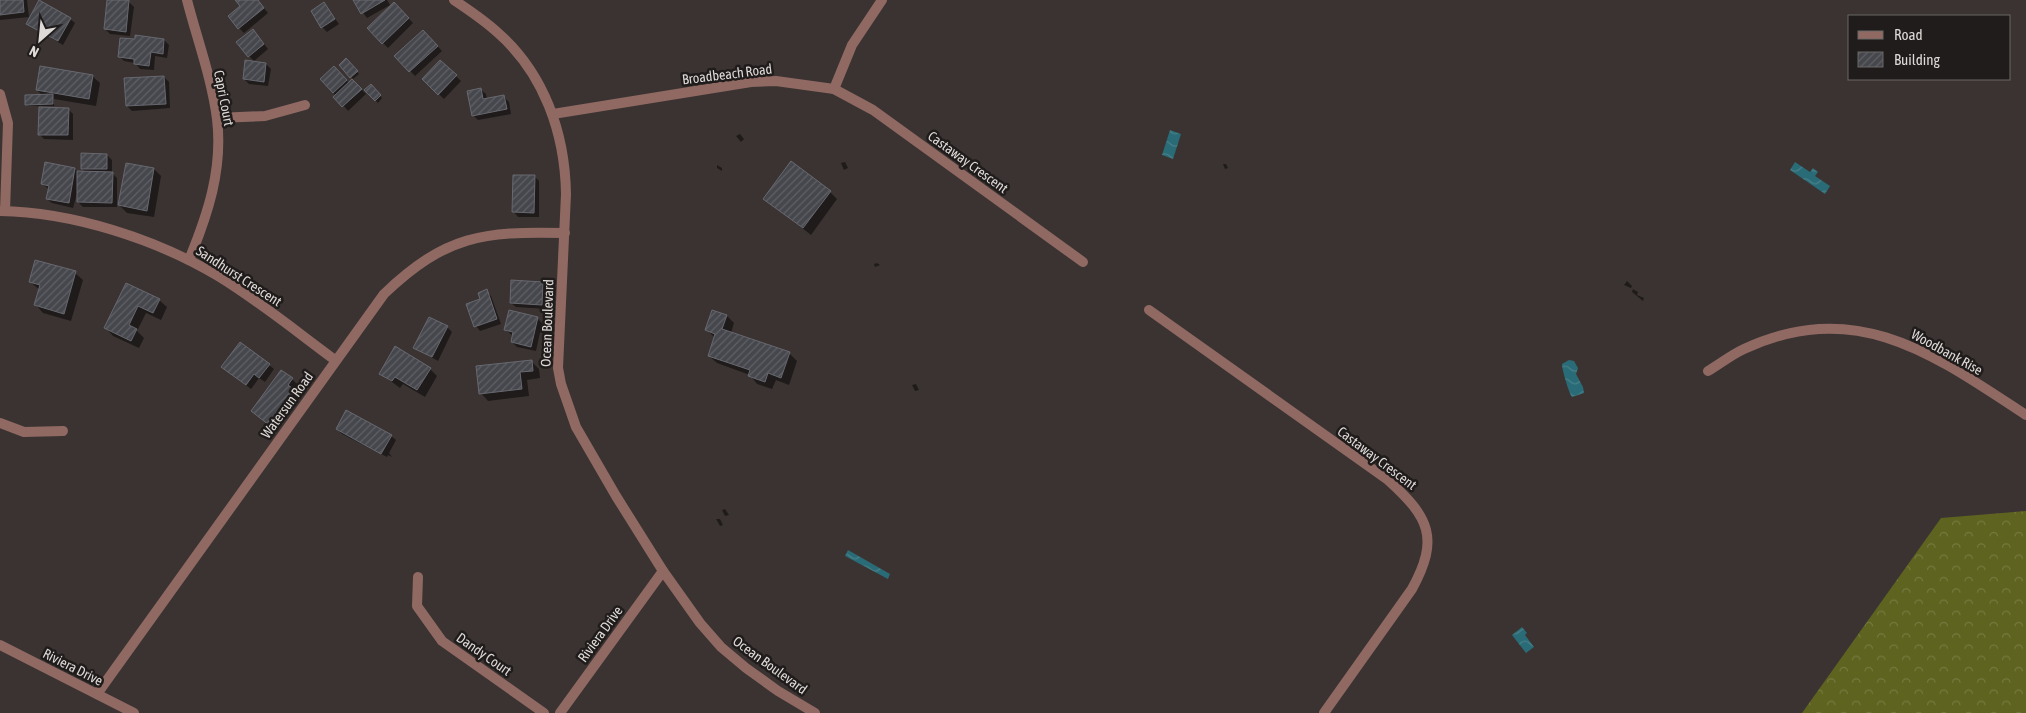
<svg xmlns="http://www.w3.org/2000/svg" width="2026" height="713" font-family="'Asap Condensed',sans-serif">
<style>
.forest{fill:url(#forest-crowns)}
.water{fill:url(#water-waves)}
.shadow{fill:#0007}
.building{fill:url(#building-hatch);stroke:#686870}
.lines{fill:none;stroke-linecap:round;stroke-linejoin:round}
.street{stroke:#906963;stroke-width:10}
.labels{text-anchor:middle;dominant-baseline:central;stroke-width:5;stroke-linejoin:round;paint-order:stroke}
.street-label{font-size:14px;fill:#dedad8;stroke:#1f1c1b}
</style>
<defs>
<pattern id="forest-crowns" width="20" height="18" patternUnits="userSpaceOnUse" patternTransform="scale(1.25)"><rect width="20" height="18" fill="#5e631f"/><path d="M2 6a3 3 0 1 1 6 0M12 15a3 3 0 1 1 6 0" fill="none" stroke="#75793f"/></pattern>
<pattern id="water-waves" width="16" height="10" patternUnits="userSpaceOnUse" patternTransform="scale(1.25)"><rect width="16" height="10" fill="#296b76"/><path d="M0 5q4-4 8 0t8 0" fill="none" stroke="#488089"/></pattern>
<pattern id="building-hatch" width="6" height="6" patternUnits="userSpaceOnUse" patternTransform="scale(1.25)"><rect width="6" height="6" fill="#46474d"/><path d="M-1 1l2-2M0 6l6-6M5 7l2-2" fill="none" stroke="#606166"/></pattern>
</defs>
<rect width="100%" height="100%" fill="#3a3331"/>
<path class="forest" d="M2026 511V713H1802L1941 518Z"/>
<g class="water">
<path d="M1170 130 1181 134 1173 159 1162 155Z"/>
<path d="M1795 162 1810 172 1813 168 1818 172 1815 176 1830 186 1825 194 1790 170Z"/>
<path d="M1569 360 1574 361 1578 368 1576 374 1583 387 1584 393 1572 397C1569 393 1562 370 1562 364Z"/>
<path d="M848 550 890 574 888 579 845 556Z"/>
<path d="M1522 627 1527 633 1525 635 1534 647 1526 653 1512 635Z"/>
</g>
<g class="shadow">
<path d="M0 0H27L29 17 0 20Z"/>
<path d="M108 0 129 2 134 7 130 36 110 34 105 29Z"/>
<path d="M237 0H257L268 13 244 33 239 28 242 6Z"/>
<path d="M354 0H387L390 5 367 18Z"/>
<path d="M324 4 339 24 327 32 322 27Z"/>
<path d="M394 4 413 23 388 48 368 28Z"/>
<path d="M70 19 75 23 63 45 28 24Z"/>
<path d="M423 31 442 51 415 76 396 56Z"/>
<path d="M257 35 268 49 254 61 249 56Z"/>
<path d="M164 40 169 45 167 58 155 56 154 70 140 69 135 63 124 61 119 56Z"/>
<path d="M346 60 359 74 353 79 341 65Z"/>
<path d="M440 61 461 81 444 99 423 79Z"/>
<path d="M266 64 271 69 268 86 249 84 244 79Z"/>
<path d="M334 68 349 83 352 80 366 94 348 111 322 79Z"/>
<path d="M92 76 100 83 96 106 54 99V106H29L26 104 43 96 37 90Z"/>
<path d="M164 77 169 82 170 108 132 111 127 106Z"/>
<path d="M371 86 382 98 378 103 366 90Z"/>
<path d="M481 90 486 94 487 100 504 97 509 102 511 114 478 120 473 115Z"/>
<path d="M68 109 73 114V140L44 139 39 134Z"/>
<path d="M740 134 744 139 741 142 736 136Z"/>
<path d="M107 155 112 160V173L117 178V207H83L78 202V190L73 208 52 203 47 199 49 189 42 184 46 163 86 173 82 169Z"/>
<path d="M845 162 848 168 844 170 841 163Z"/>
<path d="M1223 164H1226L1228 168 1225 169Z"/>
<path d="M717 165 722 168V171L717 168Z"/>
<path d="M154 169 161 176 154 217 127 213 119 205Z"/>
<path d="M534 176 539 181V217H518L514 212Z"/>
<path d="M830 192 837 199 811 235 765 198Z"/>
<path d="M877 263 880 265 875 267 874 264Z"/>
<path d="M75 273 83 280 71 321 43 313 36 305 40 290 30 282Z"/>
<path d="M1627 281 1632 286 1631 288 1638 292 1637 295 1644 298 1643 301 1632 292 1633 289 1624 285Z"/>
<path d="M543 283 548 288 547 309 516 307 511 303Z"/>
<path d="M127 284 159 300 167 307 161 320 146 313 137 331 144 338 139 348 113 336 106 328Z"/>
<path d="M486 291 491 296 501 324 480 331 476 326Z"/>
<path d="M727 316 734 323 731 333 789 353 797 361 789 385 776 380 772 389 757 384 750 375 717 363 709 356 715 338 707 330Z"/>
<path d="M537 318 542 323 536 351 517 347 512 342 513 336 506 330Z"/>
<path d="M447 327 452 332 438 361 415 348Z"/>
<path d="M532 362 539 369 540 378 527 380 529 396 488 401 481 393Z"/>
<path d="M269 365 274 369 265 382 259 378 251 389 223 367Z"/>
<path d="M430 369 437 376 425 397 403 384 400 388 380 373Z"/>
<path d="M292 379 297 384 293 390 299 396 275 428 257 415Z"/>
<path d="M916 384 919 390 915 391 912 385Z"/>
<path d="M337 429 391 436 396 440 389 453 392 457 388 455 387 457 342 434Z"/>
<path d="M725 509 729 515 725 516 722 510Z"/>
<path d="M716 519H720L723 525 720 526Z"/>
</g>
<g class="building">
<path d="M0 0H23L24 12 0 15Z"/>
<path d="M39 0 71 18 58 41 26 24Z"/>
<path d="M107 0H129L126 32 104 29Z"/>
<path d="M235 0H258L264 8 238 29 228 16 240 6Z"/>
<path d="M353 0H385L361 14Z"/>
<path d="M324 2 335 19 321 28 311 11Z"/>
<path d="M394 2 409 18 382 44 367 28Z"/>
<path d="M253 29 264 44 248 57 236 42Z"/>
<path d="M423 30 438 46 409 72 394 56Z"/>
<path d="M135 35 164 39 163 54 151 52 149 66 134 64V59L118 57 120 38 135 39Z"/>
<path d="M346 58 358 71 350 78 339 65Z"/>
<path d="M245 60 266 63 264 82 243 79Z"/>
<path d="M440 60 457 75 438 95 422 79Z"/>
<path d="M40 66 93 75 89 99 36 90Z"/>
<path d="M334 66 347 80 333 93 320 79Z"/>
<path d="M164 76 166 104 126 106 124 78Z"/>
<path d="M352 79 362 89 342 107 333 97Z"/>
<path d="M371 84 381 95 375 101 364 90Z"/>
<path d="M481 88 483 99 504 95 507 109 472 116 467 91Z"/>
<path d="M53 94V104L25 105V95Z"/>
<path d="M39 107 69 108 68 135H38Z"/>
<path d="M81 153 107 154V169H81Z"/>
<path d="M791 161 831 191 803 228 763 199Z"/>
<path d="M45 162 75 168 69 203 46 199 49 186 41 184Z"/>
<path d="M126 163 154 168 147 211 118 205Z"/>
<path d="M77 171 113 172 112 203 77 202Z"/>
<path d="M513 175H535L534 213 512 212Z"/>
<path d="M35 260 76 271 64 314 34 305 40 285 29 282Z"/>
<path d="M511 280 543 282 542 305 510 303Z"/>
<path d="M126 283 160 299 153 313 138 306 129 325 137 329 131 341 104 328Z"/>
<path d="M487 289 497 319 474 327 466 304 480 299 478 293Z"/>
<path d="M509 310 538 317 531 347 511 342 513 332 504 330Z"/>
<path d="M712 310 727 315 722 329 790 352 781 378 768 373 765 382 748 376 750 370 708 356 715 334 705 330Z"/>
<path d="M429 317 448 326 432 357 413 348Z"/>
<path d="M240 342 270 364 259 378 254 374 246 385 221 367Z"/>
<path d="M395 346 431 368 417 390 395 377 392 381 379 374Z"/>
<path d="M532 360 533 371 520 372 522 389 479 394 476 366Z"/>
<path d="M281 370 293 378 288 385 295 390 269 425 251 411Z"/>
<path d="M346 410 392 435 381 454 336 429Z"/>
</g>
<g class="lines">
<g class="street">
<path d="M187 0C197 39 212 79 217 119 223 169 208 214 189 260"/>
<path d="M454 0C469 10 484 20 497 32 544 73 565 133 566 194L558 368 561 384 576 427 616 496 663 571 700 623 721 647 746 668 778 691 815 713"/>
<path d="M834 89 873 110 1083 262"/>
<path d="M0 94 8 123 5 211"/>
<path d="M553 114 751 82 776 81 834 89 852 45 882 0"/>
<path d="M217 118 265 116 305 105"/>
<path d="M0 211C72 212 156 239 218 276 259 301 297 332 335 360"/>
<path d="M1149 310 1388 480C1429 517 1440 538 1412 589L1324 713"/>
<path d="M1708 371C1720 364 1731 355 1744 349 1857 297 1933 354 2026 415"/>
<path d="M0 423 24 432 63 431"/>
<path d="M418 577 417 606 442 641 544 713"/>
<path d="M0 645 134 713"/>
<path d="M97 694 384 294C446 235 483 231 565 233"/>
<path d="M560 713 663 571"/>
</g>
</g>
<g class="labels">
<g class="street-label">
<text transform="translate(727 74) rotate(-7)">Broadbeach Road</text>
<text transform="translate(224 98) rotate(79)">Capri Court</text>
<text transform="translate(968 162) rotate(36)">Castaway Crescent</text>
<text transform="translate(239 276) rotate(33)">Sandhurst Crescent</text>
<text transform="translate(547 323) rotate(-88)">Ocean Boulevard</text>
<text transform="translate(1947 352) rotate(29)">Woodbank Rise</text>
<text transform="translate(287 405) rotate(-54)">Watersun Road</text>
<text transform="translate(1377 458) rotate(37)">Castaway Crescent</text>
<text transform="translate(600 634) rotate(-54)">Riviera Drive</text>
<text transform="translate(484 654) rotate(35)">Dandy Court</text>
<text transform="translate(770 665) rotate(36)">Ocean Boulevard</text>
<text transform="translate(73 667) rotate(27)">Riviera Drive</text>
</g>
</g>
<rect x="1848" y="15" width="162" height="65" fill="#1f1c1b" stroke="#6b6867"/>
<rect x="1858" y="31" width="25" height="8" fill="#906963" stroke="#6b6867"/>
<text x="1894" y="40" font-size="15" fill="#dedad8">Road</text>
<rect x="1858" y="52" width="25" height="15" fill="url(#building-hatch)" stroke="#6b6867"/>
<text x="1894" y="65" font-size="15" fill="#dedad8">Building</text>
<g transform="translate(40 40) rotate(207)" stroke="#1f1c1b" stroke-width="4" paint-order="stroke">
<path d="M0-4L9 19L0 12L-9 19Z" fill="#dedad8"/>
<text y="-8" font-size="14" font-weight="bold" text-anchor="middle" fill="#dedad8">N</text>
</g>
</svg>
